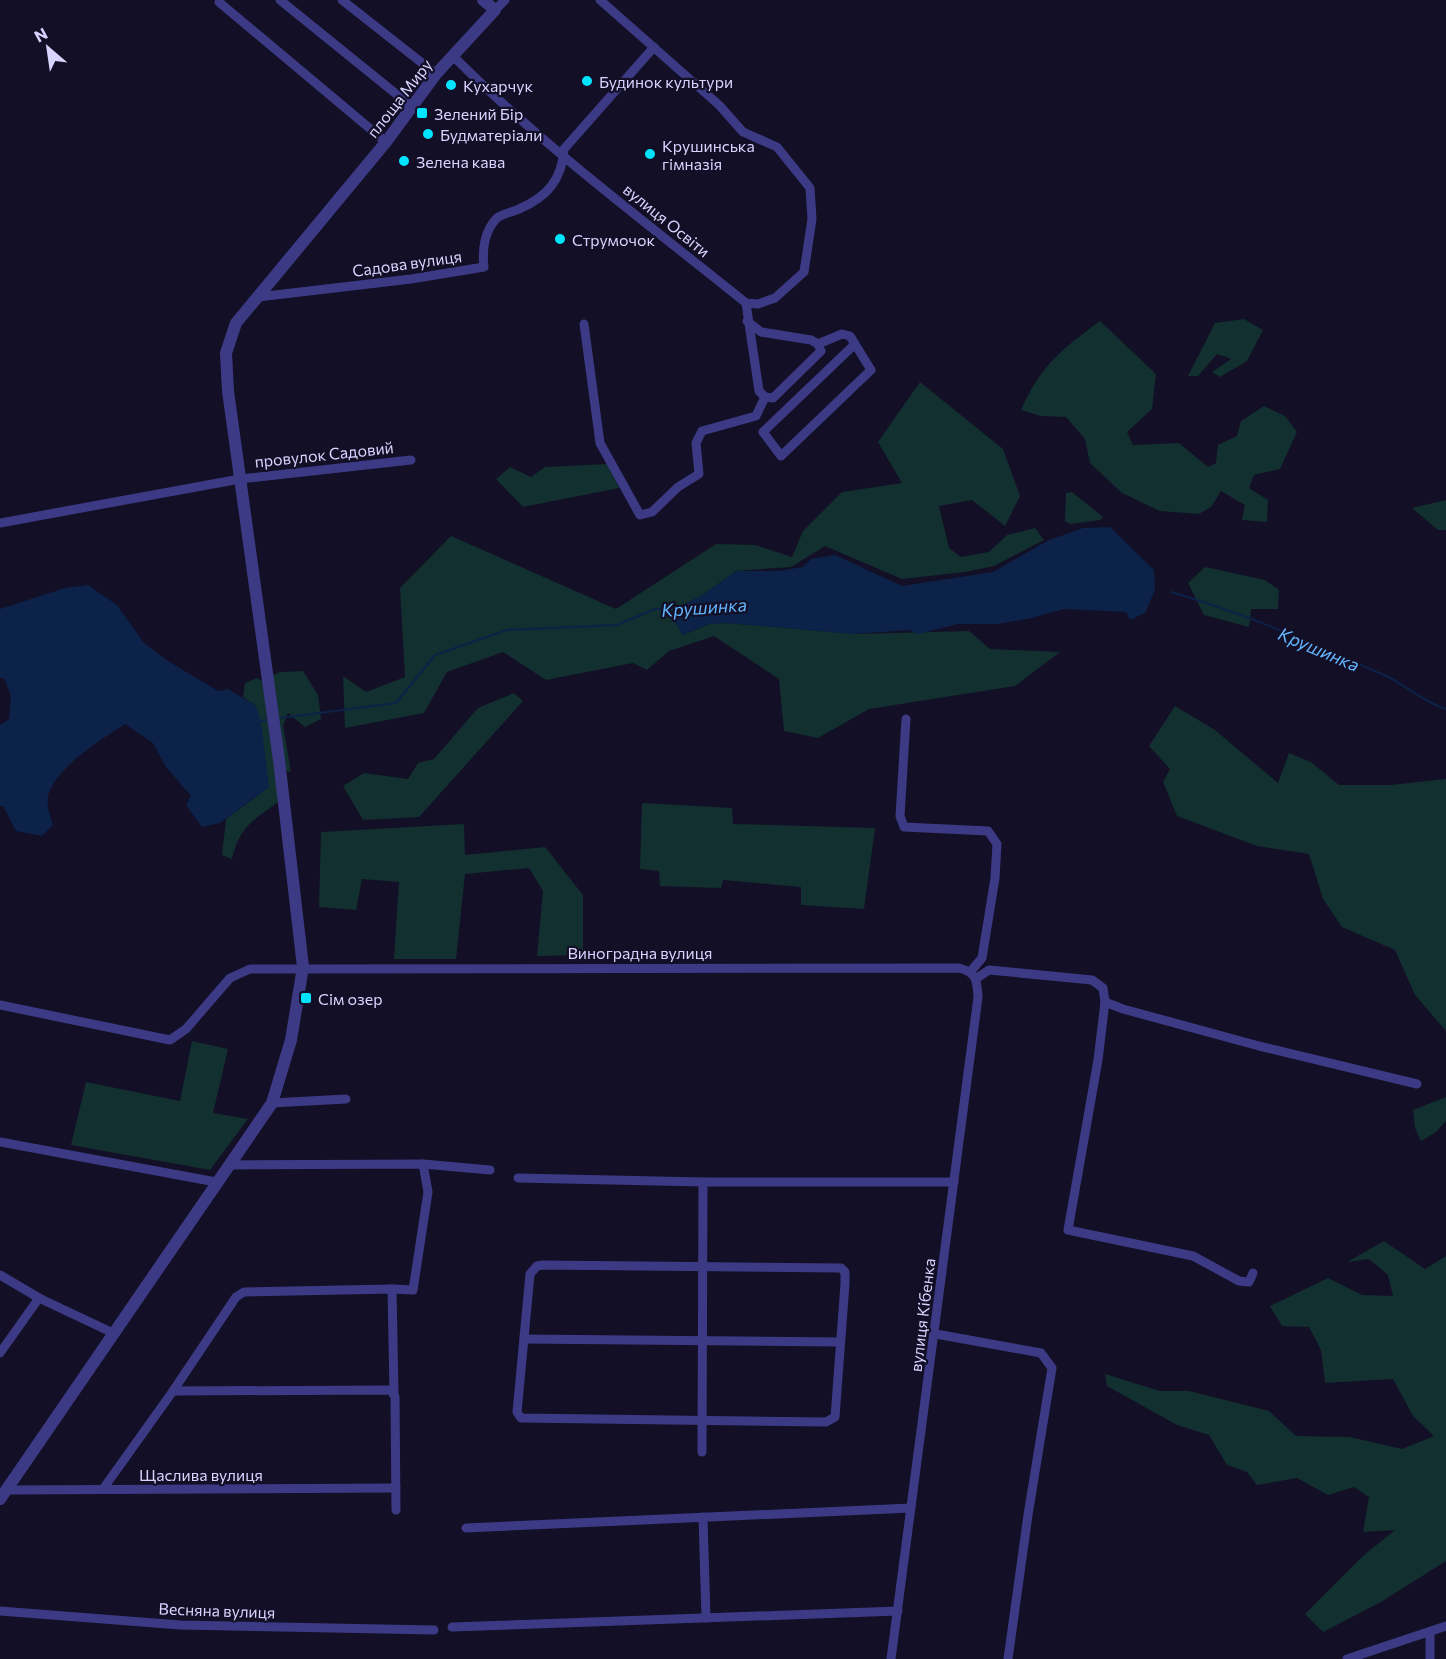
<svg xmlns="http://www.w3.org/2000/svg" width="1446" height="1659" font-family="Commissioner,sans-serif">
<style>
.green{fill:#12302f}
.water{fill:#0c2248}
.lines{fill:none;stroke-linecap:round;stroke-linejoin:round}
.stream{stroke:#0c2248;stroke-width:2}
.minor{stroke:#3d3a85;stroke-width:9}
.tertiary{stroke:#3d3a85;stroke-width:12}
.poi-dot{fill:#00e5ff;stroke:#130f26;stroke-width:2}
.labels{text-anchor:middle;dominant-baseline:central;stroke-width:4.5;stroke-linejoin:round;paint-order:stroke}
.poi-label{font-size:16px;fill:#d9d4ff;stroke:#130f26;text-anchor:start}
.street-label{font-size:16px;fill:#d9d4ff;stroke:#130f26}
.water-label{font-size:18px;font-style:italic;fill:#62b6ff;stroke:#130f26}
</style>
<rect width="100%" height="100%" fill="#130f26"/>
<g class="green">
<path d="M1244 319 1263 330 1247 361 1220 377 1212 372 1231 359 1217 354 1198 376H1188L1215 323Z"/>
<path d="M1100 321 1156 374 1152 409 1127 432 1133 445 1179 443 1208 467 1216 463 1218 445 1237 436 1241 421 1264 406 1285 416 1297 432 1280 469 1254 475 1249 488 1268 500 1267 522 1242 520 1245 505 1221 491 1211 507 1199 514 1160 511 1122 493 1090 463 1085 439 1066 417 1041 416 1021 410C1041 365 1061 350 1100 321Z"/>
<path d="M920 382 1003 449 1020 496 1005 526 972 500 939 506 949 548 961 557 989 552 1007 535 1035 528 1044 540 994 566 965 572 902 579 825 546 791 567 736 571 701 596 669 612 683 635 710 624 726 623 855 634 969 631 990 649 1060 652 1015 686 869 709 818 738 784 731 779 679 714 636 669 651 647 670 633 663 546 680 503 652 447 672 424 713 345 728 343 676 366 692 405 677 400 588 451 536 616 609 716 544 755 545 792 557 803 531 842 492 902 483 878 442Z"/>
<path d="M607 464 619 488 523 507 496 479 510 467 531 477 545 467Z"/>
<path d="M1072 492 1103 517 1100 520 1070 524 1065 521 1066 493Z"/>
<path d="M1446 500V530H1438L1412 508Z"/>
<path d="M1205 567 1265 580 1279 590 1278 609H1251L1249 627 1204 615 1188 583Z"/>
<path d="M303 671 318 695 321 719 305 727 288 713 283 726 291 772 285 771 271 676 280 672Z"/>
<path d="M257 678 262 681 267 699 281 800C255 819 239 826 232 859L222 855 226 819 269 787 255 705 243 697 245 683Z"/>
<path d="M514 693 523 701 419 817 363 820 343 786 364 773 408 779 418 763 434 759 478 708Z"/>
<path d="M1175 706 1215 730 1278 783 1289 753 1311 762 1339 785H1391L1446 779V1031L1415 995 1395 950 1342 927 1323 899 1309 854 1257 846 1177 816 1163 782 1170 769 1149 746Z"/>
<path d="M642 803 732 808 733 824 875 828 864 909 801 905V887L723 880 721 888 660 886 659 871 640 869Z"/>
<path d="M464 824 465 855 545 847 583 895V955L537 956 543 891 529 868 465 874 456 959H394L399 882 362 879 356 910 319 907 321 832Z"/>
<path d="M192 1041 228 1049 213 1113 248 1119 210 1170 71 1145 86 1082 180 1101Z"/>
<path d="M1446 1097V1121L1436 1132 1421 1141 1415 1128 1413 1110Z"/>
<path d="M1384 1241 1425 1269 1446 1256V1561L1381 1602 1323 1632 1305 1614 1364 1555 1395 1530 1363 1532 1369 1497 1354 1487 1328 1495 1297 1478 1257 1485 1247 1472 1227 1465 1209 1435 1177 1425 1107 1386 1105 1374 1160 1391H1189L1269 1411 1296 1436 1350 1437 1402 1449 1434 1436 1413 1416 1393 1379 1325 1383 1321 1350 1309 1327 1282 1326 1270 1306 1328 1278 1362 1295 1393 1296 1388 1275 1369 1259 1347 1262Z"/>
</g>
<g class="water">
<path d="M1110 527 1154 570 1155 590 1145 613 1130 620 1126 612 1064 609 1028 619 997 624H958L918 634 909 630 855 634 726 623 709 624 683 635 669 612 701 596 736 571H778L803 567 811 559 835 555 902 586 993 572 1049 540 1083 528Z"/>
<path d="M88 585 117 605 144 643 168 661 218 691 228 689 255 705 261 721 269 787 220 823 202 827 186 805 191 796 166 767 153 743 125 724C101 740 59 765 49 793 45 802 50 816 53 825L42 836 16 831 3 806H0V725L9 719 11 696 4 678H0V609L65 588Z"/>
</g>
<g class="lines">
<g class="stream">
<path d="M1171 592C1245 613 1316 645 1386 676 1406 685 1425 703 1446 709"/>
<path d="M281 718 396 703 435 655 507 630 617 625 655 609 676 608"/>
<path d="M261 721 266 720"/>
</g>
<g class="minor">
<path d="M280 0 411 106"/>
<path d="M342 0 436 74"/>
<path d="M219 2 386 142"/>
<path d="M495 10 505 0"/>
<path d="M454 57C544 147 647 223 746 303L758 304 775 298 804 272 812 219 810 188 777 147 743 132 719 105 600 0"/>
<path d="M258 297 411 279 484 267C482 251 484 231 497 218 502 214 513 212 519 209 547 197 562 180 564 149L654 47"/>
<path d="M746 303 759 391 765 397 773 398 821 351 818 344 811 340 761 332 747 321"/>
<path d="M584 324 600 443 640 515 652 512 678 487 699 474 696 443 702 431 756 416 765 397"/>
<path d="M818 344 842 334 850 336 855 344 763 432 781 456 871 370 855 344"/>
<path d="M0 523 240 479 411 460"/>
<path d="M906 719 900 816 904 827 988 831 997 844 995 878 982 958 971 971"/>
<path d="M977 978 989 970 1092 980 1103 988 1105 1002 1123 1009 1259 1046 1417 1084"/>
<path d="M1105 1002 1098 1060 1068 1230 1193 1256 1239 1281 1249 1282 1253 1273"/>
<path d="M0 1005 170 1040 186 1029 230 978 250 969 959 968C977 973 977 980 978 997L891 1659"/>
<path d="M272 1103 346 1099"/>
<path d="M0 1142 216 1182"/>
<path d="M228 1165 423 1164 490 1170"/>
<path d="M518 1178 703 1182H954"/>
<path d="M543 1265 841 1268 845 1272V1284L835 1417 826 1422 521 1418 517 1412 530 1274 537 1266Z"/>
<path d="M0 1275 39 1298 113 1333"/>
<path d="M392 1289 413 1290 428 1192 423 1164"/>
<path d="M936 1334 1041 1353 1052 1368 1028 1515 1008 1659"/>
<path d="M524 1339 840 1342"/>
<path d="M0 1353 39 1298"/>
<path d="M173 1391 236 1297 244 1292 392 1289 394 1393"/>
<path d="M702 1452 703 1182"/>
<path d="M103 1489 173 1391 391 1390 395 1397 396 1510"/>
<path d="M6 1490 396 1488"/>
<path d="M703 1517 706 1618"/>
<path d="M466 1528 911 1508"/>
<path d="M0 1611 180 1625 434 1630"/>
<path d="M452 1627 898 1611"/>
<path d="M1347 1659 1446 1626"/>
<path d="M1430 1659V1632"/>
</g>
<path class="tertiary" d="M0 1499 272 1103 291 1040 303 967 279 760 228 391 226 353 236 323 386 142 436 74 495 10 483 0"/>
</g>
<g class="poi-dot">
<circle cx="587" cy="81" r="6"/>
<circle cx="451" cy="85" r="6"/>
<rect x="416" y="107" width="12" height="12" rx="3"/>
<circle cx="428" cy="134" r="6"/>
<circle cx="650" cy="154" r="6"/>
<circle cx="404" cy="161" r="6"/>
<circle cx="560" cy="239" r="6"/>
<rect x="300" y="992" width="12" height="12" rx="3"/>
</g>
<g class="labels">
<g class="poi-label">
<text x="599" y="81">Будинок культури</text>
<text x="463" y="85">Кухарчук</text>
<text x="434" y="113">Зелений Бір</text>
<text x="440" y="134">Будматеріали</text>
<text x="662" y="145">Крушинська<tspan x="662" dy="18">гімназія</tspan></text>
<text x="416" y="161">Зелена кава</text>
<text x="572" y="239">Струмочок</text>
<text x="318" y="998">Сім озер</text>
</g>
<g class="street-label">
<text transform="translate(399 98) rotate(-52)">площа Миру</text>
<text transform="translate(667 220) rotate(39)">вулиця Освіти</text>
<text transform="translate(407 263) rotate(-8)">Садова вулиця</text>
<text transform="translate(324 454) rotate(-6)">провулок Садовий</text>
<text x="640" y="952">Виноградна вулиця</text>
<text transform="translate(922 1315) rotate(-83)">вулиця Кібенка</text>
<text x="201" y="1474">Щаслива вулиця</text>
<text transform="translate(217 1610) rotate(2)">Весняна вулиця</text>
</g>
<g class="water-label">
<text transform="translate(704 607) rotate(-4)">Крушинка</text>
<text transform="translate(1319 649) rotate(23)">Крушинка</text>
</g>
</g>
<g transform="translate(48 48) rotate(331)" stroke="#130f26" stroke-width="4.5" paint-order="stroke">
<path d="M0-4.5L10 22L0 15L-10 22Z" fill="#d9d4ff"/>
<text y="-9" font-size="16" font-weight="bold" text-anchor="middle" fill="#d9d4ff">N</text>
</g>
</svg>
